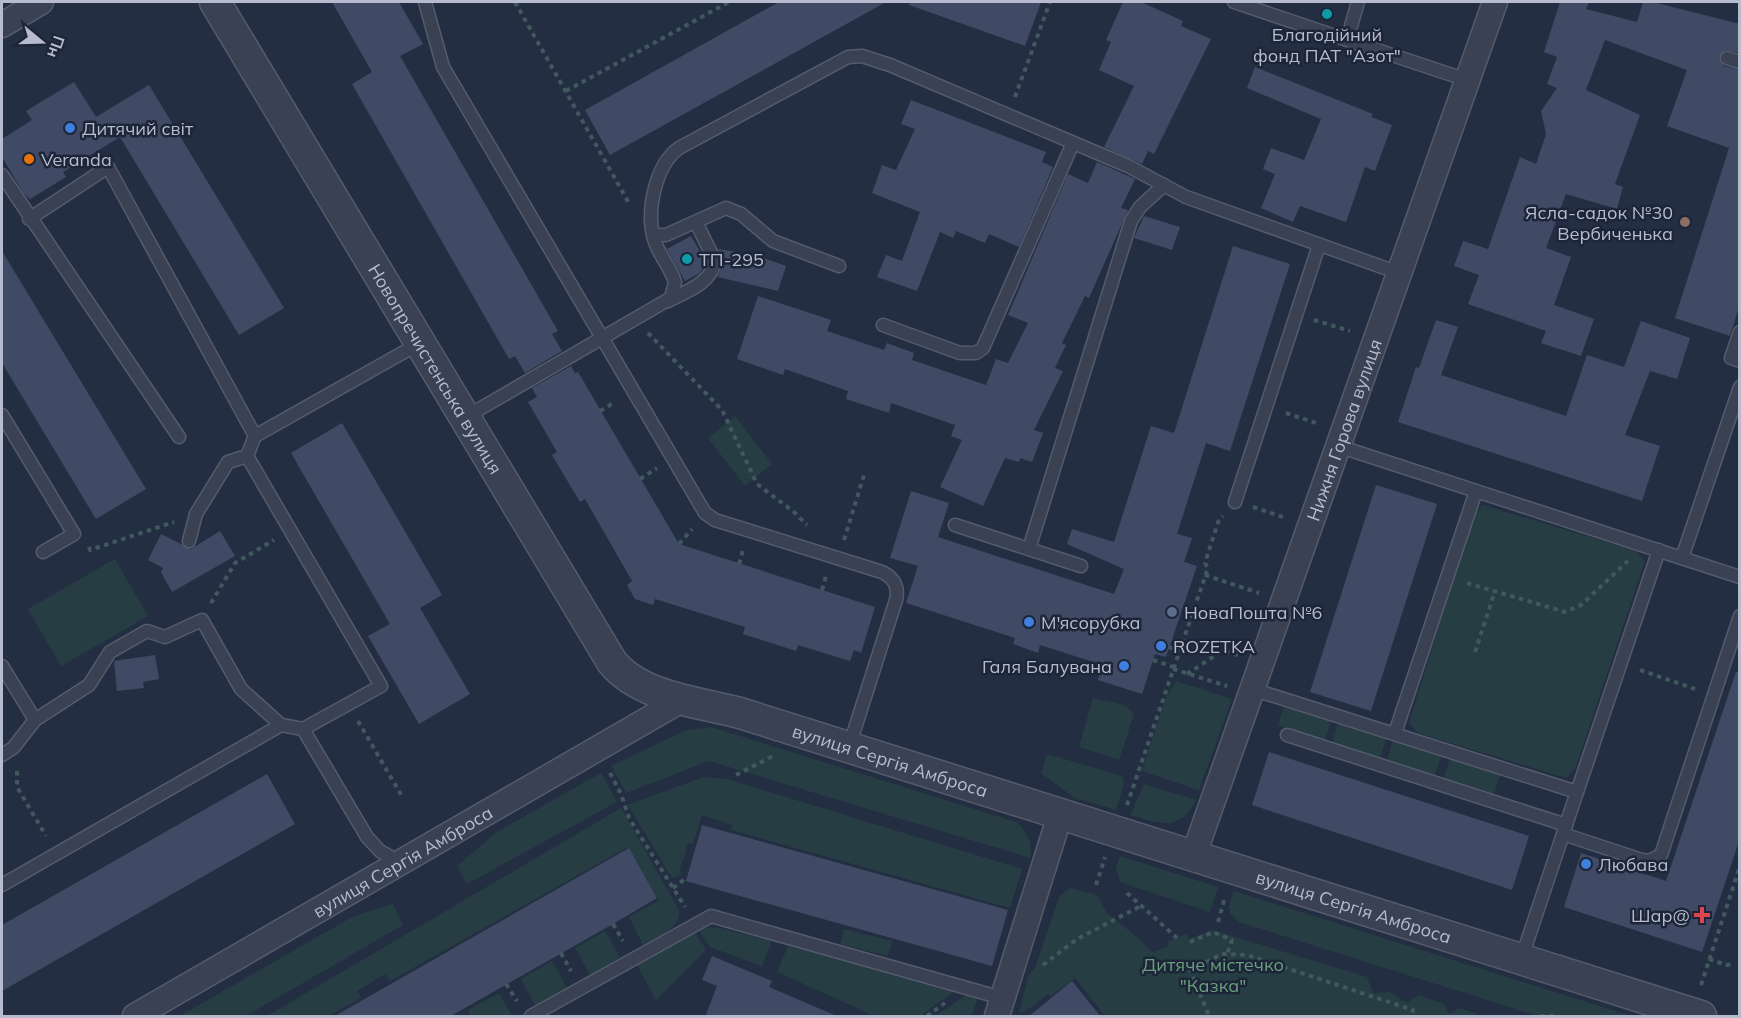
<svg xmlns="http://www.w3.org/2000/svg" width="1741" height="1018" font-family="Mulish,sans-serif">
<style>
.green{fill:#263d44}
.building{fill:#404a64}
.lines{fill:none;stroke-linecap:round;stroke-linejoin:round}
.service-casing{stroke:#545b6d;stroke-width:15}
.minor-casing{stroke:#545b6d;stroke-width:27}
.tertiary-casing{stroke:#545b6d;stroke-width:33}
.path{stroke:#41595e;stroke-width:4;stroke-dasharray:4.5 4.5;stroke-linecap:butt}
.service{stroke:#394153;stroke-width:12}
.minor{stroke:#394153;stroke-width:24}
.tertiary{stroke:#394153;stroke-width:30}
.culture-dot{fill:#0f9aa8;stroke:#1d2538;stroke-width:2}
.shop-dot{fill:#3f7fe0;stroke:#1d2538;stroke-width:2}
.food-dot{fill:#e8710a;stroke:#1d2538;stroke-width:2}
.education-dot{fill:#8d6e63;stroke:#1d2538;stroke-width:2}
.service-dot{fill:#5c6f8a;stroke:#1d2538;stroke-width:2}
.health-dot{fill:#e0444e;stroke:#1d2538;stroke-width:2}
.labels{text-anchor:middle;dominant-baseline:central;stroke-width:5;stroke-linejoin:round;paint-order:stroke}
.poi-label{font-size:18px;fill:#b6bccd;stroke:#1d2538;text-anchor:start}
.street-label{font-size:18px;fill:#b6bccd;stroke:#1d2538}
.park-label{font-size:18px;fill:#6b9f7d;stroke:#1d2538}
</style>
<rect width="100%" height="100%" fill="#242e43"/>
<g class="green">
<path d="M735 416 772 464 745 486 708 438Z"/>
<path d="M1483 505 1636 551 1645 561 1575 769 1566 778 1418 733 1409 723 1474 514Z"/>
<path d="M115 559 148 616 61 666 28 609Z"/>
<path d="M1176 681 1232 699 1199 790 1142 771 1166 697Z"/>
<path d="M1093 698 1125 705 1134 714 1119 760 1079 747Z"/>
<path d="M1284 706 1331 721 1325 740 1278 725Z"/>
<path d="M1338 723 1386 739 1380 758 1332 742Z"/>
<path d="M711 727 1016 822C1027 832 1033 842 1030 858L709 761 626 793 611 766 684 731Z"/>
<path d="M1393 741 1441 757 1435 775 1387 760Z"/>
<path d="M1047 754 1122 776 1124 784 1116 810 1075 798 1041 773Z"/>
<path d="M1450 759 1500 775 1494 794 1444 778Z"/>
<path d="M601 773 617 802 467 884 457 866 497 832Z"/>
<path d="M703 777 727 779 1022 869 1010 908 731 830 733 825 702 815 693 844 688 843 680 870 681 875 672 878 628 805Z"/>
<path d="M1144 784 1196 800C1180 833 1158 823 1130 815Z"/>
<path d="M621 808 679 910C681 929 658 936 643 945L629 917 659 900 628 847 390 981 385 974 357 991 361 998 328 1016H267Z"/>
<path d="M1120 856 1218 887 1210 912 1120 882 1116 869Z"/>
<path d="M1070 888 1097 895 1106 912 1133 934 1129 938 1133 934 1153 952 1169 946 1168 941 1187 934 1189 939 1213 930 1367 977 1373 993 1390 992 1407 1003 1419 995 1444 1004 1449 1014 1458 1008 1476 1013 1477 1016H1105L1075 978 1051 996 1048 994 1030 1008 1019 1013 1028 976 1035 968 1059 897Z"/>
<path d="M1234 891 1628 1015 1627 1016H1538L1239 922 1230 913 1229 906Z"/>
<path d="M393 904 403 925 246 1016H180L354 916Z"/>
<path d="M715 927 772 941 762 966 710 947 698 929Z"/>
<path d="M844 929 892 941 888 956 840 944Z"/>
<path d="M605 931 620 957 590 975 575 948Z"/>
<path d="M694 931 706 950 656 1000 637 965Z"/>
<path d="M788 946 953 992 920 1016H869L870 1014 777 972Z"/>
<path d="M552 961 567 988 536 1007 521 979Z"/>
<path d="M499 993 512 1016H471L468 1010Z"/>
<path d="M969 993 978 996 972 1016H935Z"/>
</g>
<g class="building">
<path d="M332 2H399L423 44 400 56 558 331 552 334 562 351 525 373 515 356 509 359 352 84 372 72Z"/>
<path d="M779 2H886L610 155 585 110Z"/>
<path d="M910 2H1041L1025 46 909 5Z"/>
<path d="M1123 2H1141L1183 21 1181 26 1211 39 1154 154 1148 151 1142 164 1104 147 1134 86 1099 70 1111 42 1106 40Z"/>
<path d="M1560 2H1589L1586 9 1637 22 1643 2H1653L1740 24V53L1725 50 1719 59 1724 66 1740 70V304L1730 336 1675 318 1729 148 1667 126 1687 70 1605 40 1586 90 1640 115 1615 184 1623 187 1617 209 1566 194 1546 248 1571 257 1554 305 1594 319 1581 356 1541 343 1546 331 1468 304 1479 275 1454 266 1463 241 1488 249 1520 157 1536 164 1546 134 1541 111 1557 88 1547 84 1557 57 1544 52Z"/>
<path d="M1255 67 1373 114 1371 117 1392 125 1375 171 1365 167 1346 222 1300 206 1293 222 1261 208 1275 174 1263 169 1271 148 1304 160 1321 119 1247 88Z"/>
<path d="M74 82 96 117 149 85 284 308 239 335 120 137 63 172 66 177 30 199 24 194 2 157V139L32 120 26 111Z"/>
<path d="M911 100 1046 152 1042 162 1053 167 1019 247 989 234 985 243 956 231 953 238 940 232 917 291 877 277 886 255 902 261 920 212 872 193 882 165 896 170 915 129 901 124Z"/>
<path d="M1097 162 1135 179 1121 208 1128 210 1089 298 1085 296 1062 343 1066 345 1055 368 1063 371 1034 430 1043 433 1032 462 1020 458 1019 462 1005 458 983 506 940 487 962 440 951 436 955 425 891 403 889 413 846 399 848 391 785 369 783 375 737 359 758 296 831 320 827 331 884 350 887 343 914 353 912 360 986 385 996 359 1008 363 1028 323 1008 315 1068 174 1088 183Z"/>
<path d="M1144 216 1180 227 1172 250 1134 238Z"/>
<path d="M691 236 706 262 700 273 685 281 667 249Z"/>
<path d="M1233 246 1290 264 1230 451 1206 443 1177 534 1192 538 1184 562 1197 566 1166 657 1155 654 1142 694 1098 680 1103 665 1040 645 1038 653 1013 644 1015 638 906 603 918 566 890 558 911 491 949 503 938 537 1114 594 1124 569 1067 544 1072 529 1114 542 1151 426 1174 433Z"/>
<path d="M718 249 755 255 786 266 778 291 718 277 723 262Z"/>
<path d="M2 251 146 489 96 519 2 363Z"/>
<path d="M1436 320 1458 327 1441 375 1566 416 1587 355 1624 367 1641 321 1690 338 1677 379 1650 371 1625 435 1660 446 1642 501 1398 422 1416 367 1419 368Z"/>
<path d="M571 366 575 373 578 372 679 544 875 607 861 653 854 650 850 661 798 645 796 651 743 634 745 627 655 599 653 605 635 599 627 585 632 581 585 499 580 502 552 455 557 452 528 402 537 397 532 388Z"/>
<path d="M342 423 442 595 420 608 470 694 419 724 368 636 390 624 291 453Z"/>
<path d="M1376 485 1437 504 1371 711 1310 692Z"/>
<path d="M220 531 235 556 172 592 161 572 163 568 148 560 161 534 191 549Z"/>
<path d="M155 655 159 679 143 682 144 688 117 691 114 661Z"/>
<path d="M1736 672H1740V838L1702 952 1564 907 1581 853 1666 881Z"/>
<path d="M1269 752 1529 836 1512 890 1252 805Z"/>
<path d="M267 774 295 824 2 991V925Z"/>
<path d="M702 825 1008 910 992 966 686 881Z"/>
<path d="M629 848 657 898 613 924 449 1017H333Z"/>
<path d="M712 956 772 981 769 987 839 1017H705L717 986 702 980Z"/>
<path d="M1072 981 1101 1017H1028Z"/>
</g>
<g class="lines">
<g class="service-casing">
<g id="service">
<path d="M425 2 443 67 705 513 715 520 882 572C894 578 899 586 896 600L849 747"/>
<path d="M1234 2 1467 80"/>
<path d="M1347 40 1358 2"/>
<path d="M1727 58 1740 62"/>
<path d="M2 175 179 437"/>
<path d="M29 219 108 167 255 436 420 343"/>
<path d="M653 235H666L726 208 741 214 773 241 839 266"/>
<path d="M668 301C685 292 712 283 715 261L696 222"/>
<path d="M883 325 960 353H976L983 348 1073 143"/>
<path d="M1740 332 1731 358 1740 361"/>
<path d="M2 415 74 534 43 552"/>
<path d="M464 418 671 298 675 282C670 266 658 254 654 239 646 212 655 165 679 148L848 57 862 56 890 65 1128 166 1186 197 1399 273"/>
<path d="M255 436 247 456 381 686 303 729"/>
<path d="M1338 446 1740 577"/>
<path d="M1235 502 1319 245"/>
<path d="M955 525 1081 566"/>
<path d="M189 541 196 514 228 462 247 456"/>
<path d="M1029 549 1131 221 1140 207 1164 185"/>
<path d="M1682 558 1740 387"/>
<path d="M2 666 35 720"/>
<path d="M1252 689 1577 792 1563 834"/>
<path d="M1395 733 1476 491"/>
<path d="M1287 735 1566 825"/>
<path d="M2 755 13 748 35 720 89 685 110 652 147 631 165 637 202 620 241 689 281 725"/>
<path d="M1577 792 1659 550"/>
<path d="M2 885 281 725 303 729 367 837 380 851 401 863"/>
<path d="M1521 960 1563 834 1642 860 1649 861 1661 855 1740 616"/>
<path d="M531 1016 711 916 1002 998"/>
</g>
</g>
<g class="minor-casing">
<g id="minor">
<path d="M2 25 41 2"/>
<path id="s1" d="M1193 857 1495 2"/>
<path id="s2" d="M135 1016 685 698"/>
<path d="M997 1016 1060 815"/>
</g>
</g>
<g class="tertiary-casing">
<g id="tertiary">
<path id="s3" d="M215 2 612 662C640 697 698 702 740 713L1701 1016"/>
</g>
</g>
<g class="path">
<path d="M515 2 630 205"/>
<path d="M566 91 729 2"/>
<path d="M1015 97 1050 2"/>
<path d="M1314 320 1350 331"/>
<path d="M648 333 722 410 757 484 794 512 807 525"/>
<path d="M600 411 615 402"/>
<path d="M1286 413 1319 424"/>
<path d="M640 479 657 468"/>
<path d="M1253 507 1286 518"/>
<path d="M844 540 864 475"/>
<path d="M679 544 692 529"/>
<path d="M89 547 90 550 174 522"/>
<path d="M739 564 743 550"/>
<path d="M1205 575 1259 593"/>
<path d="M1467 583 1565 612 1581 605 1628 561"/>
<path d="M822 590 826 576"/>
<path d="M211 603 235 563 274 540"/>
<path d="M1172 640 1182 643"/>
<path d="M1169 647 1179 651"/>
<path d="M1475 652 1495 591"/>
<path d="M1153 660 1173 667"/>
<path d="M1173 669 1227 686"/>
<path d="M1640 670 1695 689"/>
<path d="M1187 674 1222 651 1238 655"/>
<path d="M358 721 403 798"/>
<path d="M17 771V787L46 836"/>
<path d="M610 773 621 794 629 818 685 907"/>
<path d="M736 775 775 755"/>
<path d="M1127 805 1208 568 1205 563 1218 522 1223 516"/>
<path d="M1096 885 1105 857"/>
<path d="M673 888 685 879"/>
<path d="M1127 893 1177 938"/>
<path d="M1218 922 1225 897"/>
<path d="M613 924 623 941"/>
<path d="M1190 942 1213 932 1232 940 1227 954"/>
<path d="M561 953 571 971"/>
<path d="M1709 959 1726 965 1734 964"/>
<path d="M1186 960 1209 1016"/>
<path d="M1043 965 1077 939 1141 906"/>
<path d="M1190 970 1222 954 1247 955 1413 1010 1411 1016"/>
<path d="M506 984 517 1001"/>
<path d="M1701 985 1740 866"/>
<path d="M451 1015 452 1016"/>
<path d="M927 1016 945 1003"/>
<path d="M1540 1016H1558"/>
</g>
<use href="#service" class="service"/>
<use href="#minor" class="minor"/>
<use href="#tertiary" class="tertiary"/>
</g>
<g class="culture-dot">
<circle cx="1327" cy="14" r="6"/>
<circle cx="687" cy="259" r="6"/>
</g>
<g class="shop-dot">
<circle cx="70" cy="128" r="6"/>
<circle cx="1029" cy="622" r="6"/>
<circle cx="1161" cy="646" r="6"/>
<circle cx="1124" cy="666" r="6"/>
<circle cx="1586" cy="864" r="6"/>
</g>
<circle class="food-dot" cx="29" cy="159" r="6"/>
<circle class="education-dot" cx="1685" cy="222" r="6"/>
<circle class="service-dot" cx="1172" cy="612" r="6"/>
<path class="health-dot" d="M1699 906h6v6h6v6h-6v6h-6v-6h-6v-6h6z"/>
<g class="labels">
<g class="poi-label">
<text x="1327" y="34" text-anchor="middle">Благодійний<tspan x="1327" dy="21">фонд ПАТ "Азот"</tspan></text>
<text x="82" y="128">Дитячий світ</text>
<text x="41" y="159">Veranda</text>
<text x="1673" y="212" text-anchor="end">Ясла-садок №30<tspan x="1673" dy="21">Вербиченька</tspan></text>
<text x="699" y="259">ТП-295</text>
<text x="1184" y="612">НоваПошта №6</text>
<text x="1041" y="622">М'ясорубка</text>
<text x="1173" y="646">ROZETKA</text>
<text x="1112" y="666" text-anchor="end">Галя Балувана</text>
<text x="1598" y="864">Любава</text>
<text x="1690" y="915" text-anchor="end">Шар@</text>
</g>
<g class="street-label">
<text stroke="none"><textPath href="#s3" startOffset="428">Новопречистенська вулиця</textPath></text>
<text stroke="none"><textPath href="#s1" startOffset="453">Нижня Горова вулиця</textPath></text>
<text stroke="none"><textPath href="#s3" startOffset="1068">вулиця Сергія Амброса</textPath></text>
<text stroke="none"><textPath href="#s2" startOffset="309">вулиця Сергія Амброса</textPath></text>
<text stroke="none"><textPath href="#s3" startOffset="1554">вулиця Сергія Амброса</textPath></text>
</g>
<g class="park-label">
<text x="1213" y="964">Дитяче містечко<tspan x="1213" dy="21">"Казка"</tspan></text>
</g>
</g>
<rect width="1741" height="1018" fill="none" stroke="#b6bccd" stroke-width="6"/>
<g transform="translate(42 42) rotate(109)" stroke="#1d2538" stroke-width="4.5" paint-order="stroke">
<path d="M0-4.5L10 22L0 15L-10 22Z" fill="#b6bccd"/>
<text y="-9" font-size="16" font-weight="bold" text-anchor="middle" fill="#b6bccd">Пн</text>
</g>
</svg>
